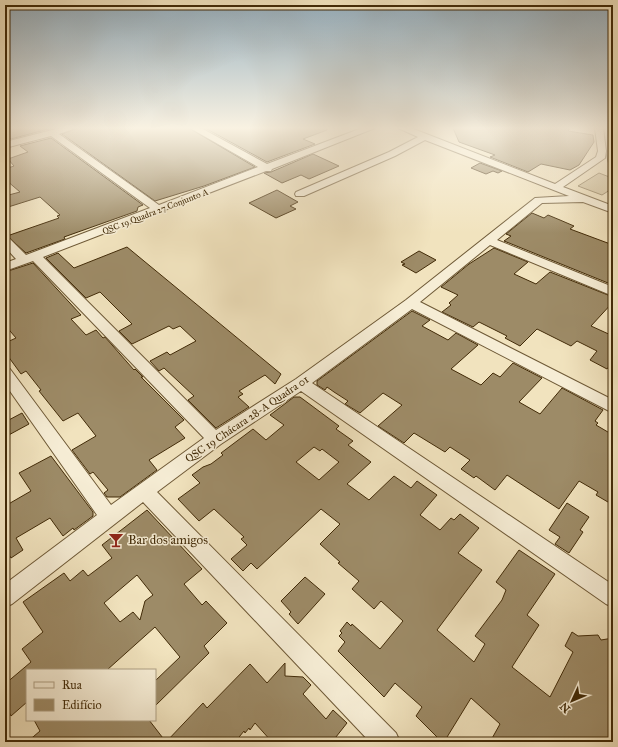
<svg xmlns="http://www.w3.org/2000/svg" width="618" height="747" font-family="'IM FELL Great Primer',serif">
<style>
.green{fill:#d3c49f;stroke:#8a7854}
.building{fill:#9d8b67;stroke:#422b08;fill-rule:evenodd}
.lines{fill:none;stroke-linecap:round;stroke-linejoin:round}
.minor-casing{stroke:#6e5936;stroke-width:2}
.minor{fill:#f6edd5;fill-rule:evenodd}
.labels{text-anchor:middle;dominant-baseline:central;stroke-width:3;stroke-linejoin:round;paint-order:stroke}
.far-street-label{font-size:9px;fill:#422b08;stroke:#f6edd5}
.street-label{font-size:11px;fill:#422b08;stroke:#f6edd5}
.near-poi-label{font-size:13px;fill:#422b08;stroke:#f6edd5;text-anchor:start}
</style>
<rect width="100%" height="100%" fill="#f1e3be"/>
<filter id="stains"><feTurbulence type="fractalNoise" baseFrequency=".005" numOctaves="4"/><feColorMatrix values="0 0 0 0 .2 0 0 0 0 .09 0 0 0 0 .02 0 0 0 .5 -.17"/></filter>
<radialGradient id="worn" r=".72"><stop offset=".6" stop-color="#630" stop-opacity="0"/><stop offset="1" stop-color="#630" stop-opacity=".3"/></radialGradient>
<path class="green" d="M600 128H613V188L602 195 578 186 599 173 612 178Z"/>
<g class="building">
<path d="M5 128H52L11 139 5 134Z"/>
<path d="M77 128H189L255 167 204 186 155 201 62 134Z"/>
<path d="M205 128H327V130L303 139 315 144 267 162Z"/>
<path d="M453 128H570L568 131 593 135 594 142 579 165 570 170 541 164 528 172 490 157 495 155 459 142Z"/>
<path d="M51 138 143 205 138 207 137 211 64 237 65 239 26 253 7 236 59 218 57 216 60 215 40 197 5 208V196L20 192 6 180 9 179 5 175V169L14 166 8 159 28 152 20 146Z"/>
<path d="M313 154 339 166 309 179 301 175 282 183 264 173 271 172Z"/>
<path d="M480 163 502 171 498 173 493 171 486 174 471 168Z"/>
<path d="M277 190 298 202 290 206 296 209 276 218 249 203Z"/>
<path d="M532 213 544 218 548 215 560 220 574 226 570 229 613 245V285L504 241 511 236 506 234Z"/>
<path d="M127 247 281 374 275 384 265 375 239 391 243 394 238 397 249 407 216 428 188 400 194 396 164 368 159 371 150 361 167 352 170 355 196 341 180 326 173 329 169 326 132 344 119 331 132 324 100 292 86 298 46 258 58 253 74 268Z"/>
<path d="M494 248 528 262 514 274 536 284 550 272 613 297V302L591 326 613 336V361L607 369 590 360 597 351 577 341 571 346 537 329 520 346 505 338 507 336 479 322 473 327 442 312 451 305 449 303 458 295 441 287 469 264Z"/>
<path d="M419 251 436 260 416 273 402 265 405 264 401 262Z"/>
<path d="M33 263 81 315 71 319 86 335 96 330 103 338 105 337 134 370 135 369 143 377H141L184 420 175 427 185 438 149 460 157 470 120 497H107L104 493 108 490 93 472 90 474 72 450 96 436 78 413 63 421 39 391 41 390 26 371 21 374 5 352V343L16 338 5 325V272Z"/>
<path d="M412 311 430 320 422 326 448 340 456 333 478 345 451 369 481 385 493 373 500 377 513 363 542 378 519 402 540 414 562 388 603 410 595 421 598 423 596 425 613 435V505L596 495 598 492 579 481 559 509 507 475 495 490 476 476 474 478 461 469 470 460 450 447 445 452 414 433 404 443 378 426 402 405 383 393 360 413 345 404 348 401 334 392 327 387 325 390 317 385V381Z"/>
<path d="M294 397H300L339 426 336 429 353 441 348 445 371 462 347 484 369 500 394 476 411 488 417 481 437 495 420 515 440 530 451 518 454 520 460 514 479 528 458 553 482 570 437 630 474 662 485 644 475 636 502 600 506 590 496 582 519 550 555 574 527 615 539 625 512 667 550 697 573 652 565 646 572 632 578 636 598 635 601 640 613 638V742H490L500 724 471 698 444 742H442L416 716 422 707 395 683 384 697 338 651 345 642 339 636 342 633 340 631 347 622 351 626 352 624 380 649 403 621 381 601 374 609 352 589 359 581 338 563 340 562 320 544 340 524 321 509 257 569 251 563 243 571 231 559 247 545 241 539 244 537 214 509 199 521 178 499 200 483 192 475 203 467 211 464 223 455 221 453 253 429 266 440 284 425 270 415ZM314 447 320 451 322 449 339 462 319 480 296 462Z"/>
<path d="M22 413 29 424 5 437V422Z"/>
<path d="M51 456 93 512V516L74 530 73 528 63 536 50 518 16 538 23 550 11 558 5 548V506L31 491 19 473Z"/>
<path d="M567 503 589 517 580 530 583 532 569 553 555 544 560 537 549 530Z"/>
<path d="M147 510 202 569 184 584 202 605 206 601 227 623 204 646 209 653 155 706V681L180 657 155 627 107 670H27V702L11 716 5 704V684L31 662 22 649 43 632 23 602 64 573 70 581 83 570 88 576 112 558 102 545ZM137 575 153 595 145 601 140 620 133 612 120 622 104 603Z"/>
<path d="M305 577 325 594 298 624 289 614 291 612 281 601Z"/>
<path d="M285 663V676L303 677 311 685 303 694 326 719 333 710 347 723 332 742H272L255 723 250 730 249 728 245 733 244 731 235 742H27L40 731 34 720H149L166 742 203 703 207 708 250 664 267 683Z"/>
</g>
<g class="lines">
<g class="minor-casing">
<path id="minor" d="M60 128H76L59 134 159 205 258 167 190 128H201L267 164 362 128H375L272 169 271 171H266L43 257 216 430 296 379 406 300 535 198 569 196 425 140 395 156 304 196H296L295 194 296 192 389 152 418 137 398 128H411L555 184 596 157 598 151 595 128H603L606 151 605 158 563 187 613 206V213L583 202 542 203 497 240 613 287V296L490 245 420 302 613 400V413L412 309 312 383 613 585V607L606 604 301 391 221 444 157 492 396 733 400 742H370L143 502 12 604 5 607V584L97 515 5 384V368L10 369 111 505 204 438 33 261 5 271V263L16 259 5 247V237L9 238 26 255 150 208 51 136 5 148V142Z"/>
</g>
<use href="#minor" class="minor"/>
</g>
<linearGradient id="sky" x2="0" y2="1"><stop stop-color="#94aebe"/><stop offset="0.55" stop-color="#f9f2e2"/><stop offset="1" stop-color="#f9f2e2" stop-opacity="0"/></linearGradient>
<rect width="618" height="233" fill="url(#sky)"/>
<defs>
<g id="bar-bare" transform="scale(1.2)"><path d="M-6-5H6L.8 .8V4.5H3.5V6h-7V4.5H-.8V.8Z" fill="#8f2418" stroke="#f6edd5" stroke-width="2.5" paint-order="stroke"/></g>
</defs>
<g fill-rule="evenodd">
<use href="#bar-bare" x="116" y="540"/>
</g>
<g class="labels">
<g class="far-street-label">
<text transform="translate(155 211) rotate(-21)">QSC 19 Quadra 27 Conjunto A</text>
</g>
<g class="street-label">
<text transform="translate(247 419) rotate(-34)">QSC 19 Chácara 28-A Quadra 01</text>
</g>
<g class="near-poi-label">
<text x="128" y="540">Bar dos amigos</text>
</g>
</g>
<rect width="618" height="747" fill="none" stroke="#f1e3be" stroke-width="20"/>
<rect x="6" y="6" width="606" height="735" fill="none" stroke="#422b08" stroke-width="2"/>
<rect x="10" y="10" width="598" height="727" fill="none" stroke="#422b08"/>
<rect x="26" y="669" width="130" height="52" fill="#f6edd5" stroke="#ae9f83"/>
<rect x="34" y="682" width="20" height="6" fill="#f6edd5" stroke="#ae9f83"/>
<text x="62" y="689" font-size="12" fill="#422b08">Rua</text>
<rect x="34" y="699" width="20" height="12" fill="#9d8b67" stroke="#ae9f83"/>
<text x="62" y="709" font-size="12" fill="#422b08">Edifício</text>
<g transform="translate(572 701) rotate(226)" stroke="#f6edd5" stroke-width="3" paint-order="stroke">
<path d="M0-3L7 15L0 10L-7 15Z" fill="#422b08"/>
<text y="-6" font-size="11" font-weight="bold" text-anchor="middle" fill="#422b08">N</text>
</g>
<rect width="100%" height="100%" filter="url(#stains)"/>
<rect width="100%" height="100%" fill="url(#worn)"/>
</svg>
